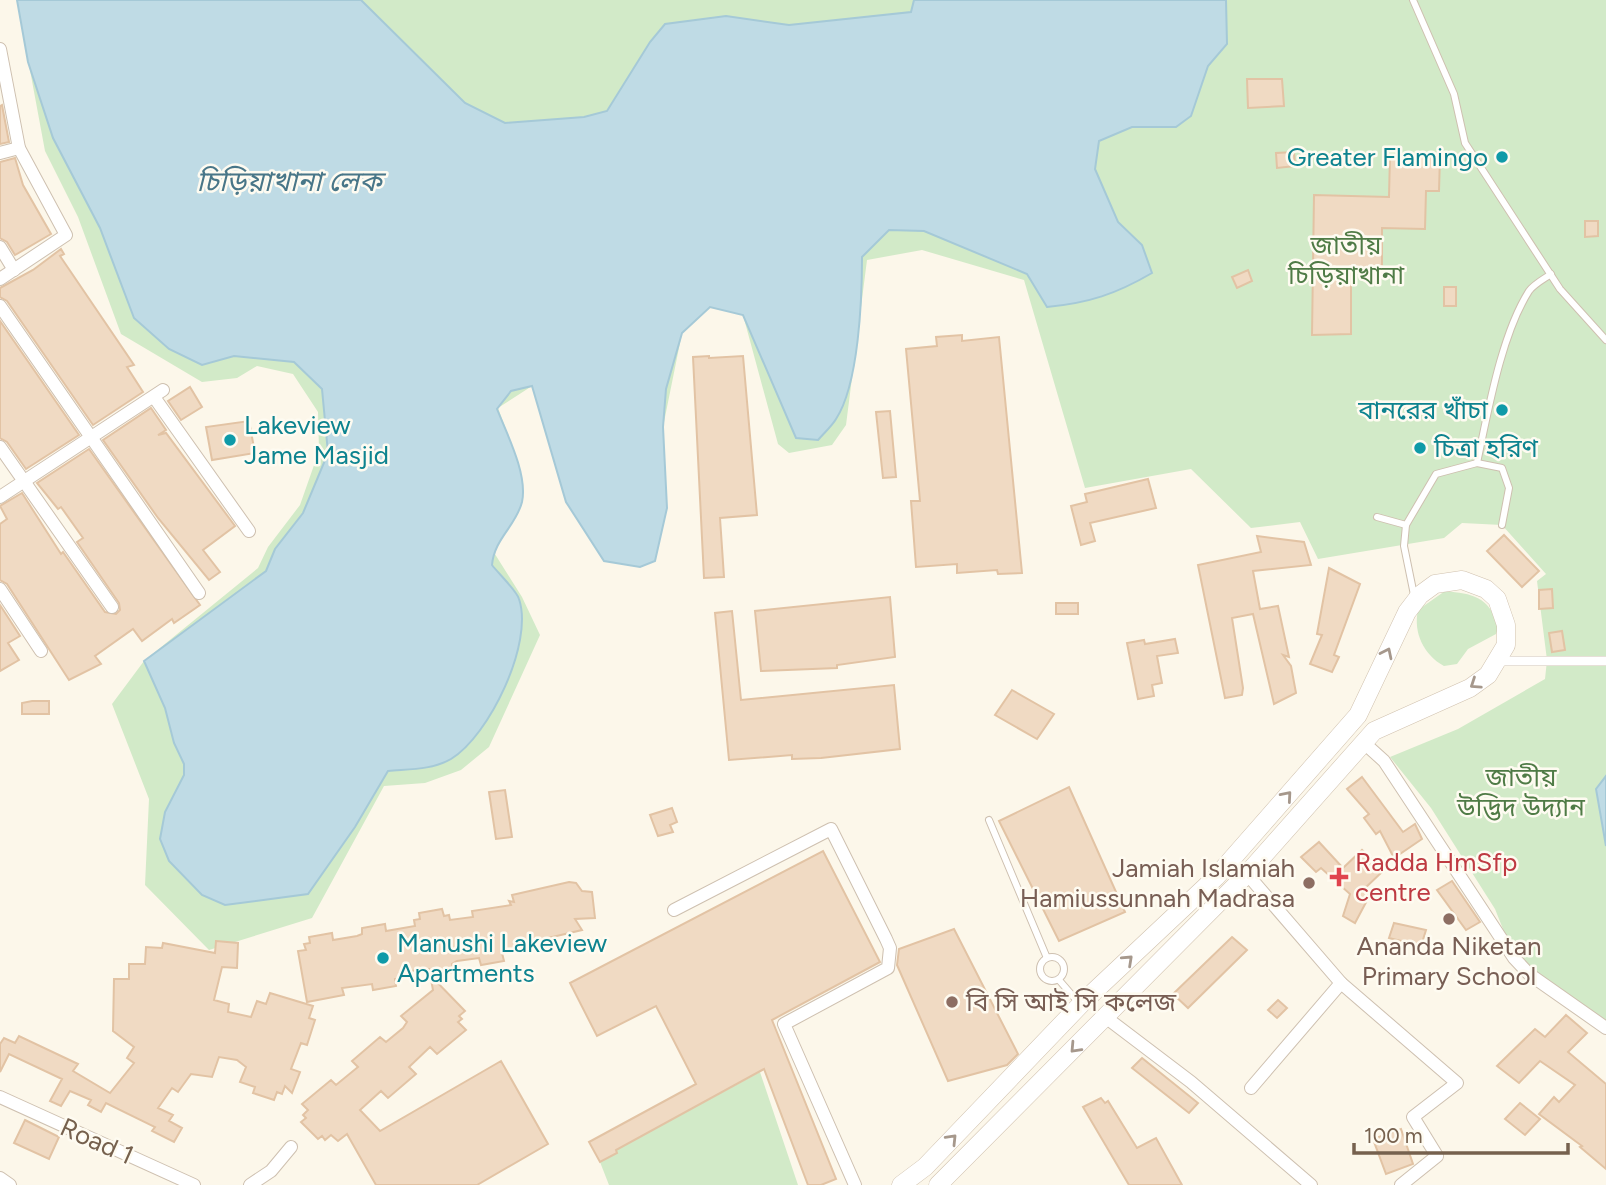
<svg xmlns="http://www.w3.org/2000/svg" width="1606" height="1185" font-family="Figtree,'Noto Sans Bengali',sans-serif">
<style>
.green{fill:#d2eac8}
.water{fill:#bfdbe5;stroke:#a5c9d7;stroke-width:2}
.building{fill:#f0dac3;stroke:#e2c3a4;stroke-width:2}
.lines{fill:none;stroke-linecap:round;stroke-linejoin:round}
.service-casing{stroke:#cec0b0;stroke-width:8}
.pedestrian-casing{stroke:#cec0b0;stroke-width:10}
.minor-casing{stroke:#cec0b0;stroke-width:14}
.secondary-casing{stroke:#d0c1ae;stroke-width:19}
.service{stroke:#fff;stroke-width:6}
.pedestrian{stroke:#fff;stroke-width:9}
.minor{stroke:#fff;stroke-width:12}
.secondary{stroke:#fff;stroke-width:18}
.oneway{stroke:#a6988c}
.culture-dot{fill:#0f9aa8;stroke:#fefbf1;stroke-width:2.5}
.health-dot{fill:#e0444e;stroke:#fefbf1;stroke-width:2.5}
.education-dot{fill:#8d6e63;stroke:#fefbf1;stroke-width:2.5}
.labels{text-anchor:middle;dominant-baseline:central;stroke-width:5;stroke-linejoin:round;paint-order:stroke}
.culture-label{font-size:26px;fill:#0d838f;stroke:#fefbf1;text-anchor:start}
.park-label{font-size:26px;fill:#4f7b46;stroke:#fefbf1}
.health-label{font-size:26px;fill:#be3a42;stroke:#fefbf1;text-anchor:start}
.education-label{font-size:26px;fill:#785e54;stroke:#fefbf1;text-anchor:end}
.street-label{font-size:26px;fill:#76614e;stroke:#fefbf1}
.water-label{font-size:28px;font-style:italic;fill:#487688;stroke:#fefbf1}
</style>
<rect width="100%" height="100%" fill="#fcf7ea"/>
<g class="green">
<path d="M17 0H1606V1022L1530 967 1507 939 1495 909 1431 808 1390 757 1458 729 1545 679 1547 660 1537 581 1546 574 1502 525 1462 523 1444 538 1318 559 1300 522 1251 528 1191 469 1085 488 1024 280 922 250 867 260 846 425 832 445 789 453 778 444 743 315 710 307 682 333 663 427 667 508 655 561H604L566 502 532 386 498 408 519 464 522 503 493 551 522 597 540 635 489 747 461 770 425 783 384 786 312 918 209 950 145 885 149 799 112 704 144 661 258 568 268 547 300 505 319 451 318 412 293 374 257 366 237 378 202 382 121 334 78 217 45 151Z"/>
<path d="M1445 591C1473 594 1487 596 1499 625L1496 634 1468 649 1457 664 1444 666C1424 655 1413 633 1418 610Z"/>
<path d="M760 1072 798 1185H609L600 1162 617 1153 616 1150Z"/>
</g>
<g class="water">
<path d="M17 0H361L465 103 505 123 584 117 607 111 650 42 665 24 726 16 789 25 911 12 914 0H1226L1227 44 1208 66 1191 116 1176 127H1132L1099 141 1095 169 1118 222 1142 245 1152 273C1116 294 1089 303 1047 307L1027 274 924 231 889 230 862 257C862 298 859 384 836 419 832 426 824 433 818 440L796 438 743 315 710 307 682 333 666 389 663 427 667 508 655 561 640 567 604 561 566 502 532 386 511 391 497 409C507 434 528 475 522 502 516 526 494 539 492 565 498 573 517 591 519 599 534 643 489 736 451 759 432 770 409 769 388 771L355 827 308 894 225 905 202 895 169 861 160 839 165 812 184 775V764L174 743 165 708 144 661 266 571 275 549 303 513 328 453 322 389 294 362 234 356 202 365 169 349 134 318 100 228 53 138 28 62Z"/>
<path d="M1606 776V846L1596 789Z"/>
</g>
<g class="building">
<path d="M1247 79H1282L1284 106 1248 108Z"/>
<path d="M2 105 9 142 0 144V106Z"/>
<path d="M1294 152 1295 166 1277 168 1276 153Z"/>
<path d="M1390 155 1440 156 1439 191H1426L1425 229 1382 228V272H1351V334L1312 335 1314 195 1389 197Z"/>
<path d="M15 158 23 185 51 234 15 255 7 242 0 238V162Z"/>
<path d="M1585 221H1598V236L1585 237Z"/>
<path d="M61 249 64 254 60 256 134 365 127 367 143 392 93 425 7 301 0 297V288L33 270Z"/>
<path d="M1248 270 1252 281 1237 288 1232 277Z"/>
<rect x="1444" y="287" width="12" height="19"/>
<path d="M0 321 79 435 26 469 7 442 0 438Z"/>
<path d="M962 335V341L999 337 1022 573 998 574 997 570 957 573V564L916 567 911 501H920L906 349 937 346 936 337Z"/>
<path d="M709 356V358L743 356 757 515 720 518 724 577 704 578 693 357Z"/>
<path d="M190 387 202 407 181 420 168 401Z"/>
<path d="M151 408 166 430 158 435 166 433 235 526 203 550 220 572 209 580 158 518 103 440Z"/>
<path d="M890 411 896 477 883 478 876 412Z"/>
<path d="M249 421 255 453 212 460 206 427Z"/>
<path d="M89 449 200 605 174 623 172 619 142 641 133 629 95 656 101 664 69 680 7 584 0 580V524L7 519 0 506 22 493 61 554 63 552 105 612 116 614 120 610 119 603 77 542 83 538 61 507 58 509 37 483Z"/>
<path d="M1148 479 1156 508 1090 523 1095 541 1081 545 1071 506 1087 502 1085 494Z"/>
<path d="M1504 535 1539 571 1522 587 1487 551Z"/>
<path d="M1257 536 1304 542 1311 565 1253 571 1260 609 1278 606 1289 657 1283 655 1291 666 1296 693 1274 704 1253 614 1232 618 1243 688 1242 695 1225 698 1198 565 1261 552Z"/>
<path d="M1329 568 1360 584 1334 655 1339 657 1332 672 1310 664 1322 635 1317 634Z"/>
<path d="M1552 589 1553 608 1539 609V590Z"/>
<path d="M890 597 895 657 837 665V668L761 671 755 611Z"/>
<rect x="1056" y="603" width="22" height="11"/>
<path d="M0 605 20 636 8 643 19 660 0 671Z"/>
<path d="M732 611 741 700 894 685 900 749 821 758 792 759V755L729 760 715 613Z"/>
<path d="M1562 631 1565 650 1552 652 1549 633Z"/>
<path d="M1175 639 1178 653 1157 656 1162 683 1152 685 1154 696 1138 699 1127 643 1144 640 1145 644Z"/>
<path d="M1012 690 1054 714 1037 739 995 715Z"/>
<path d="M32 701H49V714H22V703Z"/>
<path d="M1362 777 1403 832 1415 824 1422 839 1394 858 1380 831 1376 834 1364 818 1369 814 1347 789Z"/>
<path d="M1069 787 1125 912 1059 941 999 821Z"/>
<path d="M505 790 512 837 496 839 489 792Z"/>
<path d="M672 808 677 822 670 825 673 832 658 836 650 815Z"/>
<path d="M1319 842 1343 868 1362 850 1380 867 1378 869 1381 873 1362 891 1371 893 1355 923 1343 916 1350 894 1321 868 1316 872 1301 857Z"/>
<path d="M823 851 880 962 772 1020 836 1179 821 1185H808L764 1069 616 1150 617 1153 600 1162 589 1142 696 1084 656 1006 597 1036 570 983Z"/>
<path d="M1452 881 1480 922 1466 930 1437 890Z"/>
<path d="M569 882 576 883 582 891 592 892 595 918 575 919 582 930 535 941 534 946 502 953 504 961 481 965 479 958 457 961 452 964 454 972 430 975 465 1011 459 1016 462 1019 458 1022 466 1030 437 1054 430 1047 409 1067 416 1074 388 1098 381 1091 360 1110 380 1131 501 1061 548 1144 477 1185H376L347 1134 338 1141 331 1135 325 1140 322 1136 318 1139 301 1122 306 1118 303 1115 308 1110 302 1104 331 1080 336 1085 358 1067 352 1061 380 1037 386 1042 403 1028 407 1022 401 1016 433 990 429 969H423L399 973 400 978 395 979 396 986 373 990 372 984 342 988 344 995 307 1002 298 951 306 950 304 944 310 943 309 937 332 933 333 940 357 936 362 934V928L385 924 386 931 415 926 414 920 420 919 419 913 442 909 444 916 449 915 450 920 473 917 472 911 511 905 509 901 514 902 512 895Z"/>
<path d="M1394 923 1426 930 1421 946 1389 938Z"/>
<path d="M954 929 1018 1054 1007 1065 948 1081 897 965 899 949Z"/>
<path d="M1232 937 1247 950 1188 1008 1173 994Z"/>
<path d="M216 941 238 943 237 968 222 967 214 1000 229 1004 228 1012 251 1017 257 1001 266 1004 270 993 313 1006 309 1018 315 1020 307 1045 301 1043 291 1069 300 1072 292 1093 285 1086 282 1094 277 1092 274 1100 253 1093 255 1087 240 1082 246 1067 237 1060 219 1057 212 1077 191 1074 178 1092 172 1088 158 1108 173 1115 169 1121 182 1128 174 1142 152 1131 155 1127 106 1103 101 1112 88 1105 91 1100 70 1091 61 1106 50 1101 62 1079 9 1054 0 1072V1044L4 1038 15 1043 19 1036 78 1064 73 1071 110 1093 134 1063 127 1058 134 1047 113 1031 114 979H129V964H145L146 947 162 948 163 943 215 953Z"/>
<path d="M1278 1000 1287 1008 1277 1018 1268 1010Z"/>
<path d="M1566 1015 1587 1033 1568 1052 1606 1084V1169L1580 1147 1582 1146 1539 1114 1554 1097 1559 1102 1575 1085 1540 1061 1519 1083 1497 1066 1535 1029 1545 1037Z"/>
<path d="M1142 1058 1198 1103 1189 1113 1132 1068Z"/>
<path d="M1101 1098 1105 1103 1108 1101 1137 1148 1156 1138 1182 1185H1129L1083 1107Z"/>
<path d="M1520 1103 1540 1119 1525 1135 1505 1119Z"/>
<path d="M25 1120 59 1137 49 1159 14 1143Z"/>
<path d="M1401 1129 1413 1164 1386 1174 1373 1139Z"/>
</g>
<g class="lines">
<g class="service-casing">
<g id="service">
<path d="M1413 0 1454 94 1465 143 1560 289 1606 340"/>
<path d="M1477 463C1488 412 1501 335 1529 291 1534 284 1544 279 1551 274"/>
<path d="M1377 517 1406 525 1436 474 1477 463 1502 468 1509 488 1502 525"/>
<path d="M1406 525 1404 546 1414 595"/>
<path d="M989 820 1047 958"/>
<circle cx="1052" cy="969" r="12"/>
<path d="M1059 980 1078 1002"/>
</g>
</g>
<g class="pedestrian-casing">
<path id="pedestrian" d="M1499 661H1606"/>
</g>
<g class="minor-casing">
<g id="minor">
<path d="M0 49 19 148 66 235 0 279"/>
<path d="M0 153 19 148"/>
<path d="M0 247 14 270"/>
<path d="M0 306 199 593"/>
<path d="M154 397 249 531"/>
<path d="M0 447 112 607"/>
<path d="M0 497 163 390"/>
<path d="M0 589 41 651"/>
<path d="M1363 742 1384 761 1514 958 1529 974 1606 1028"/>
<path d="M1247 874 1341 983 1251 1088"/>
<path d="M674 910 831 829 886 939 890 948 888 968 784 1024 855 1185"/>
<path d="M1341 983 1457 1083 1413 1117 1437 1156 1401 1185"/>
<path d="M1104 1016 1191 1082 1311 1185"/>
<path d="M0 1097 194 1185"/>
<path d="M0 1178 10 1185"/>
<path d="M250 1185 271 1171 291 1147"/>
</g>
</g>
<g class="secondary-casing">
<path id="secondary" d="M901 1185 925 1167 1084 1001 1216 877 1358 715 1407 612 1420 595 1435 584 1462 580 1486 589 1497 599 1506 625V645L1488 675 1470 688 1374 731 1247 874 938 1185"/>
</g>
<use href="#service" class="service"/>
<use href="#pedestrian" class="pedestrian"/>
<use href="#minor" class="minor"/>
<use href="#secondary" class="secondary"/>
</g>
<defs><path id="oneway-chevron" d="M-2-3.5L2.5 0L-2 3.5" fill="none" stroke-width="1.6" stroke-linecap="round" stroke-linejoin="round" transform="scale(1.75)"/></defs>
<g class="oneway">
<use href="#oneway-chevron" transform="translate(1387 653) rotate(-64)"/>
<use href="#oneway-chevron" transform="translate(1475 684) rotate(146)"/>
<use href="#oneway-chevron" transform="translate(1287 796) rotate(-49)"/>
<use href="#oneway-chevron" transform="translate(1128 960) rotate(-43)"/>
<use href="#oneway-chevron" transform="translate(1075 1048) rotate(133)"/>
<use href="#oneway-chevron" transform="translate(952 1139) rotate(-46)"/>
</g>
<g class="culture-dot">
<circle cx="1502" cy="157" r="7"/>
<circle cx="1502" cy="410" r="7"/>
<circle cx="230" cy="440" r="7"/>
<circle cx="1420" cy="448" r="7"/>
<circle cx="383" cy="958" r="7"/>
</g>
<path class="health-dot" d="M1335.5 866.5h7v7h7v7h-7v7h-7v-7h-7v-7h7z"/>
<g class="education-dot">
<circle cx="1309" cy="883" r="7"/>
<circle cx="1449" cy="919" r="7"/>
<circle cx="952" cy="1002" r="7"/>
</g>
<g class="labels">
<g class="culture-label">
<text x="1488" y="157" text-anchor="end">Greater Flamingo</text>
<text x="1488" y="410" text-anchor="end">বানরের খাঁচা</text>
<text x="244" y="425">Lakeview<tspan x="244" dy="30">Jame Masjid</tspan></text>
<text x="1434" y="448">চিত্রা হরিণ</text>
<text x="397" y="943">Manushi Lakeview<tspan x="397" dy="30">Apartments</tspan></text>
</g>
<g class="park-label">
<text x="1346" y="245">জাতীয়<tspan x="1346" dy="30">চিড়িয়াখানা</tspan></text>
<text x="1521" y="777">জাতীয়<tspan x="1521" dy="30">উদ্ভিদ উদ্যান</tspan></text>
</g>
<g class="health-label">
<text x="1355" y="862">Radda HmSfp<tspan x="1355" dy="30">centre</tspan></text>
</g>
<g class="education-label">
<text x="1295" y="868">Jamiah Islamiah<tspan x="1295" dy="30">Hamiussunnah Madrasa</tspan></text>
<text x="1449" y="946" text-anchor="middle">Ananda Niketan<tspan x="1449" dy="30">Primary School</tspan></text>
<text x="966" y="1002" text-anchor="start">বি সি আই সি কলেজ</text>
</g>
<g class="street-label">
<text transform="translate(97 1141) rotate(24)">Road 1</text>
</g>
<g class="water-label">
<text x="289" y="181">চিড়িয়াখানা লেক</text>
</g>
</g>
<path d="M1354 1143v10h214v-10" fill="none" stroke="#76614e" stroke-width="3.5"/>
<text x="1364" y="1143" font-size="21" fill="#76614e" stroke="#fefbf1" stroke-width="5" paint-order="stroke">100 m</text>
</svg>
